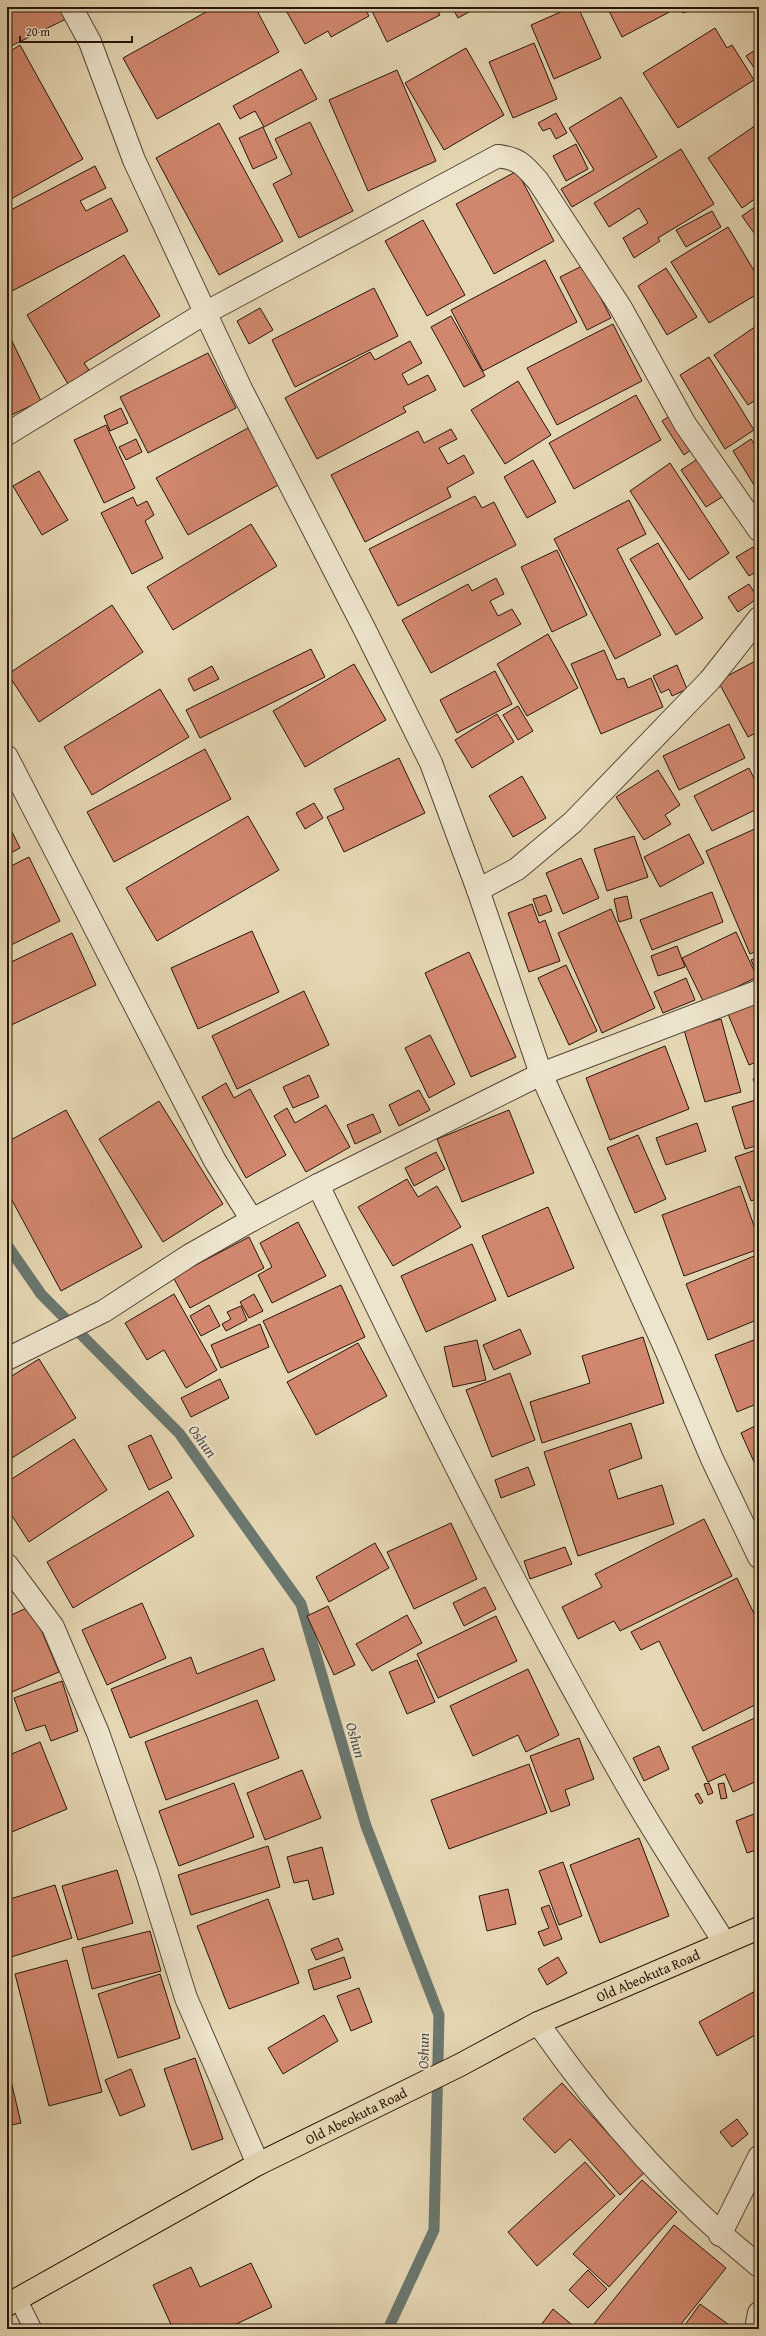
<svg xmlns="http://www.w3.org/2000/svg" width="766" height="2336" font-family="'Gentium Book Plus',serif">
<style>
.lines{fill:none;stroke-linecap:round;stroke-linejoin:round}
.stream{stroke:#6a776f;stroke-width:11}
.building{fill:#d1876e;stroke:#27150b}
.service-casing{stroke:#564635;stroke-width:19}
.minor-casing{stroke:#564635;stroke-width:24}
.trunk-casing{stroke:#27150b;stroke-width:24}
.service{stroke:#eee5ce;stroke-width:17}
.minor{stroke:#eee5ce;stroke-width:22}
.trunk{stroke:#e5d7b3;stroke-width:22}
.labels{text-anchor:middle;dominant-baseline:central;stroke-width:4;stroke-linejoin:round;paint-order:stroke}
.street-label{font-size:14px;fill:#27150b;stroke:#eee5ce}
.water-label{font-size:15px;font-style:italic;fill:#4e4e45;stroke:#eee5ce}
</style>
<rect width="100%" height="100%" fill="#e5d7b3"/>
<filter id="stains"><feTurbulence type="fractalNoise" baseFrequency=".005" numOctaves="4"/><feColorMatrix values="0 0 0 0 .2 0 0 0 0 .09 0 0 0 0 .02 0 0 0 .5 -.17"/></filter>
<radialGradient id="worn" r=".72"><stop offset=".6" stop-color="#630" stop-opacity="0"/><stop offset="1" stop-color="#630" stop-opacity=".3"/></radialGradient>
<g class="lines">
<path class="stream" d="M7 1245 41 1294 179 1433 301 1604 366 1826 439 2015 434 2230 388 2329"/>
</g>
<g class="building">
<path d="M7 7H60L66 19 7 48Z"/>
<path d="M215 7H255L279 52 157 119 123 58Z"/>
<path d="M284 7H364L369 16 331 37 328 31 305 44Z"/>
<path d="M375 7H436L440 15 387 42 371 9Z"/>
<path d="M452 7H478L458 18Z"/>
<path d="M572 7H578L601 58 554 79 531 25Z"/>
<path d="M607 7H674L675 9 622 37Z"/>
<path d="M680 7H695L683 13Z"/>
<path d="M715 28 727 48 732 45 754 80 678 128 643 73Z"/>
<path d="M534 43 557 99 513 118 489 62Z"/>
<path d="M20 45 83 159 11 199 7 192V53Z"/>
<path d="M466 48 504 115 444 150 405 83Z"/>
<path d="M758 48 759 49V75L746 56Z"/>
<path d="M301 69 317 99 264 127 255 111 240 119 233 106Z"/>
<path d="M397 70 436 161 368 191 329 100Z"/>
<path d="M621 97 657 157 572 207 561 189 594 170 569 128Z"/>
<path d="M556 113 567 133 556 139 550 128 543 131 538 123Z"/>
<path d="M310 122 353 211 299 238 273 184 292 174 275 139Z"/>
<path d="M219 123 283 241 219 275 156 158Z"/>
<path d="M759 123V196L742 208 708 158Z"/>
<path d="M263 127 277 158 253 169 239 138Z"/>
<path d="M576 144 588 169 566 181 553 156Z"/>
<path d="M681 149 714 204 658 238 660 241 634 258 623 238 648 223 639 208 609 227 594 203Z"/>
<path d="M95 166 106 188 80 201 86 211 111 198 128 231 8 293 7 212Z"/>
<path d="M517 171 554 241 494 274 456 204Z"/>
<path d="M759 204V240L742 216Z"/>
<path d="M712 211 721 227 686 247 676 230Z"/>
<path d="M423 220 465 295 427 316 385 241Z"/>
<path d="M728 227 759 279V293L709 323 671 262Z"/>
<path d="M124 255 160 316 84 363 89 370 68 384 27 315Z"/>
<path d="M545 260 577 322 483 371 451 310Z"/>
<path d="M584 265 611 318 587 330 560 277Z"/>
<path d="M666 268 697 317 667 335 638 286Z"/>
<path d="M374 288 398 336 295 387 272 340Z"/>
<path d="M260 308 273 330 249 344 237 321Z"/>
<path d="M451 316 485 376 464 387 431 327Z"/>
<path d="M613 324 642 381 557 425 527 368Z"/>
<path d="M759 324V398L748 405 714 355Z"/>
<path d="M10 337 41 401 7 417V338Z"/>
<path d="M410 341 422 363 402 374 408 385 428 375 436 390 403 407 406 412 317 459 285 398 370 352 375 360Z"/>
<path d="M208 353 236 408 148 453 120 397Z"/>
<path d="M709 357 754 430 725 449 680 375Z"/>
<path d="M518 381 551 435 505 464 471 410Z"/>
<path d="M636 395 661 440 574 489 549 443Z"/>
<path d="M121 408 128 423 110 431 104 416Z"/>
<path d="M674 413 695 447 684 455 662 421Z"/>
<path d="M106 425 135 488 104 503 74 440Z"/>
<path d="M248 428 280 484 188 535 156 478Z"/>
<path d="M451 429 457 439 439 448 448 464 464 455 474 473 447 488 451 497 365 542 331 475 418 431 424 443Z"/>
<path d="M136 439 142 452 126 460 119 447Z"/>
<path d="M751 439 759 451V482L754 485 733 451Z"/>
<path d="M702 456 727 494 706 507 681 470Z"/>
<path d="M533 460 556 502 527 518 504 477Z"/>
<path d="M670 463 729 553 689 580 630 491Z"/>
<path d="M39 471 68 520 42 535 13 486Z"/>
<path d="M475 496 482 508 494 502 516 545 398 606 369 549Z"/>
<path d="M133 497 137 506 147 501 154 515 145 521 163 558 132 574 101 513Z"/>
<path d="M629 500 646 534 617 549 661 635 615 659 554 539Z"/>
<path d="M251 524 277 566 173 630 147 587Z"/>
<path d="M658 543 703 618 676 635 630 559Z"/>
<path d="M753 547 759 557V570L749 576 736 557Z"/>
<path d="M557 550 587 615 552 632 521 567Z"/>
<path d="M496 578 504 594 490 601 498 616 512 609 521 624 431 673 402 620 468 584 472 591Z"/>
<path d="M749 584 758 598 738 612 728 597Z"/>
<path d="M112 605 143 652 39 722 8 674Z"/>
<path d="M548 634 578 688 527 716 497 664Z"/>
<path d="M311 649 325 677 200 738 186 710Z"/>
<path d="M604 650 617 680 624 678 628 688 651 678 663 707 601 734 571 664Z"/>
<path d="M759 659V731L748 737 718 681Z"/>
<path d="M354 664 386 720 305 767 273 711Z"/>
<path d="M677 665 687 689 672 696 669 689 661 693 653 676Z"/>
<path d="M212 666 219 679 194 691 188 679Z"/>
<path d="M495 671 512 704 457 733 440 700Z"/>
<path d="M160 689 189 737 92 795 64 747Z"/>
<path d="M518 706 533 731 518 740 503 715Z"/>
<path d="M497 714 514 742 472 768 455 740Z"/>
<path d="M729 724 745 758 679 790 663 756Z"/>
<path d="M205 749 231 799 114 862 87 812Z"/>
<path d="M399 758 425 813 344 852 327 817 344 809 334 789Z"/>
<path d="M749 768 759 789V808L712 831 694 796Z"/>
<path d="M658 770 680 805 665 815 671 824 644 840 616 797Z"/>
<path d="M522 776 546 818 513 837 489 796Z"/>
<path d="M314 803 323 818 305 829 296 813Z"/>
<path d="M248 816 279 870 157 941 126 888Z"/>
<path d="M7 822 20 848 7 855Z"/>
<path d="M759 827V950L750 954 706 851Z"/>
<path d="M689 834 704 863 660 887 644 857Z"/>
<path d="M634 836 648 877 607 891 594 849Z"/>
<path d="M29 857 60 921 7 947V868Z"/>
<path d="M581 858 599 898 563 914 546 873Z"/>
<path d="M712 892 723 922 652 950 640 920Z"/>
<path d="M546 895 552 911 539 916 533 899Z"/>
<path d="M627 896 632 918 619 922 614 899Z"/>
<path d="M532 904 539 923 545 920 560 961 529 972 508 913Z"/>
<path d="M611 909 655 1008 602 1033 558 933Z"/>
<path d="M252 931 279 992 198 1029 171 968Z"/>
<path d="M736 932 757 977 704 1003 682 958Z"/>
<path d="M72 933 96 985 7 1027V964Z"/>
<path d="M677 946 685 967 658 976 651 956Z"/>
<path d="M469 952 516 1057 471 1077 425 973Z"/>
<path d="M759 956V978L751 960Z"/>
<path d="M566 965 597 1031 569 1045 538 978Z"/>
<path d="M686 978 695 1000 663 1013 654 992Z"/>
<path d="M304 991 329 1045 237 1089 212 1036Z"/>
<path d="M759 1002V1061L749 1065 728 1014Z"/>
<path d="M721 1019 741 1092 705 1102 684 1030Z"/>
<path d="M430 1035 455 1084 429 1098 405 1048Z"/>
<path d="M665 1046 689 1109 610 1140 586 1078Z"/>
<path d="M309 1075 319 1097 293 1108 283 1087Z"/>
<path d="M759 1076V1093L753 1079Z"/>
<path d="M226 1083 234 1098 250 1089 286 1155 246 1178 202 1097Z"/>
<path d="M419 1090 430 1110 399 1126 389 1105Z"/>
<path d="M759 1099V1145L745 1149 732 1107Z"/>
<path d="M159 1101 223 1204 163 1242 99 1139Z"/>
<path d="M326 1105 350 1147 306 1172 274 1116 287 1108 295 1123Z"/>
<path d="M66 1110 142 1247 61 1291 7 1191V1142Z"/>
<path d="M509 1110 534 1173 462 1202 437 1139Z"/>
<path d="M373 1114 381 1132 355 1144 347 1125Z"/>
<path d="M697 1123 706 1151 666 1165 656 1138Z"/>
<path d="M638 1135 666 1199 635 1213 607 1148Z"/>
<path d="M759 1149V1198L751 1201 735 1157Z"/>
<path d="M436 1152 445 1169 414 1186 405 1168Z"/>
<path d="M407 1179 418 1197 437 1186 461 1227 393 1266 358 1207Z"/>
<path d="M740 1186 759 1240V1249L684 1276 662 1215Z"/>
<path d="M548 1207 574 1268 508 1297 482 1236Z"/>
<path d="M298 1222 326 1276 272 1303 258 1275 272 1267 260 1243Z"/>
<path d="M249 1237 264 1268 190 1308 173 1277Z"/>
<path d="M472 1244 496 1300 426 1332 401 1276Z"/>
<path d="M759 1254V1319L708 1340 686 1284Z"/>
<path d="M341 1285 365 1337 288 1373 263 1321Z"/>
<path d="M174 1294 217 1370 186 1388 164 1350 147 1360 125 1323Z"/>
<path d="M254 1294 263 1311 249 1318 240 1302Z"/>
<path d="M209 1305 220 1326 201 1336 190 1316Z"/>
<path d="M241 1306 247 1320 226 1331 222 1324 231 1319 227 1312Z"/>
<path d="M260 1324 269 1347 221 1368 211 1345Z"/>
<path d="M520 1329 531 1354 494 1370 483 1345Z"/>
<path d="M643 1337 664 1403 542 1443 530 1402 590 1383 582 1356Z"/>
<path d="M759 1338V1403L737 1412 715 1355Z"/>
<path d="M477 1340 486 1380 453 1387 444 1347Z"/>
<path d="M358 1343 387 1396 316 1435 287 1382Z"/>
<path d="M39 1359 76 1418 7 1461V1379Z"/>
<path d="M510 1373 535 1440 492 1457 466 1390Z"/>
<path d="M220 1379 229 1398 191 1417 181 1398Z"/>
<path d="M631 1423 642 1458 609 1470 618 1499 662 1485 674 1524 578 1556 544 1452Z"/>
<path d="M759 1424V1473L741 1433Z"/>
<path d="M151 1435 172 1478 149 1490 128 1446Z"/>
<path d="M74 1439 107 1490 29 1542 7 1508V1482Z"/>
<path d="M528 1467 535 1485 501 1498 495 1480Z"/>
<path d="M168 1491 194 1536 73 1608 47 1562Z"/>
<path d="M704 1519 732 1576 620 1631 614 1621 578 1639 562 1607 602 1587 595 1574Z"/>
<path d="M451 1523 477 1579 414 1609 387 1552Z"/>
<path d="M375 1543 389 1568 329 1602 316 1577Z"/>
<path d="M565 1547 572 1564 530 1579 524 1561Z"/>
<path d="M737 1578 759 1624V1703L703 1731 659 1641 641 1650 631 1632Z"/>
<path d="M485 1587 496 1609 464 1626 453 1603Z"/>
<path d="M142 1603 166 1658 107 1685 82 1630Z"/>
<path d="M31 1606 59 1672 7 1694V1617Z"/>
<path d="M328 1606 355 1665 334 1675 307 1616Z"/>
<path d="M407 1615 422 1643 372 1671 356 1644Z"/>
<path d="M496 1616 517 1661 438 1698 417 1654Z"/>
<path d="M263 1648 275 1680 130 1738 111 1689 191 1657 197 1674Z"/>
<path d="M417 1660 435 1702 407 1714 389 1672Z"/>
<path d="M528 1669 559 1735 526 1752 518 1735 473 1756 450 1706Z"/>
<path d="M62 1681 78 1731 51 1741 45 1725 26 1731 14 1698Z"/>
<path d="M257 1700 279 1758 166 1800 145 1742Z"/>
<path d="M759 1716V1780L733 1792 725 1774 708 1782 692 1747Z"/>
<path d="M579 1738 594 1779 565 1790 570 1805 551 1812 530 1756Z"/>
<path d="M40 1742 67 1809 7 1834V1756Z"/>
<path d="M659 1746 669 1769 644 1781 633 1758Z"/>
<path d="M529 1764 547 1813 449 1849 431 1800Z"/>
<path d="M302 1770 321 1818 265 1840 247 1793Z"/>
<path d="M234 1783 254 1837 179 1866 159 1811Z"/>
<path d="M709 1783 713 1793 708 1795 704 1784Z"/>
<path d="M724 1783 727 1798 721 1799 718 1784Z"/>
<path d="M698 1793 703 1802 700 1804 695 1795Z"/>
<path d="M759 1812V1849L747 1853 736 1821Z"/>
<path d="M639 1838 669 1916 600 1943 570 1865Z"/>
<path d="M268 1846 280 1887 191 1915 178 1875Z"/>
<path d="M322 1847 334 1894 313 1900 308 1880 294 1883 287 1857Z"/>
<path d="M563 1862 582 1916 559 1925 539 1871Z"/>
<path d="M117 1870 133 1923 78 1940 62 1886Z"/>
<path d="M55 1885 72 1938 8 1958 7 1900Z"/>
<path d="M508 1889 516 1924 487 1931 479 1896Z"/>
<path d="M268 1899 299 1983 229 2009 197 1926Z"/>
<path d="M549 1905 562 1939 544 1946 538 1932 549 1928 541 1908Z"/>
<path d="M150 1931 161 1971 92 1989 82 1948Z"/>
<path d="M338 1938 343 1950 316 1960 311 1949Z"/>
<path d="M344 1957 351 1978 314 1990 308 1970Z"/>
<path d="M558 1957 567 1973 547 1985 538 1969Z"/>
<path d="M67 1960 102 2092 49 2106 15 1974Z"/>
<path d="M160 1974 180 2038 118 2058 98 1994Z"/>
<path d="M359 1988 372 2022 351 2031 337 1996Z"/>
<path d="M759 1989V2033L717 2056 699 2022Z"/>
<path d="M324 2015 338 2041 283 2074 268 2048Z"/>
<path d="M195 2058 223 2139 192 2150 164 2069Z"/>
<path d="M7 2064 21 2123 7 2126Z"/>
<path d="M131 2069 145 2106 120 2116 105 2080Z"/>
<path d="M562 2083 644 2173 620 2195 570 2139 555 2153 523 2119Z"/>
<path d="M737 2119 748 2134 732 2147 720 2132Z"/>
<path d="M585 2162 615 2196 537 2266 508 2232Z"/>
<path d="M642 2180 677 2212 609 2287 573 2254Z"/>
<path d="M674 2225 726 2268 677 2329H590Z"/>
<path d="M251 2263 272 2307 226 2329H173L153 2285 191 2267 200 2287Z"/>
<path d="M588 2270 607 2289 588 2308 569 2290Z"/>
<path d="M700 2304 732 2327 730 2329H682Z"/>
<path d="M553 2309 577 2329H538Z"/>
</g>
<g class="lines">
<g class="service-casing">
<path id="service" d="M18 2299 33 2329"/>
</g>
<g class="minor-casing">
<g id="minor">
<path d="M71 7 90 42 134 160 241 389 364 628 431 763 478 890 541 1074 666 1350 712 1459 759 1557"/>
<path d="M7 434 205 313 498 156C520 159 524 165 538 181L621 308 685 424 759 530"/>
<path d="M7 757 215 1161 252 1220"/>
<path d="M478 890 517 869 573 822 710 680 759 618"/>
<path d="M318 1185C418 1393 519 1599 635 1799 663 1847 694 1894 724 1942"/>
<path d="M7 1359 104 1311 190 1255 252 1220 318 1185 541 1074 759 991"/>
<path d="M7 1565 53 1627 98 1733 147 1873 186 1998 258 2164"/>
<path d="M538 2023C601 2114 673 2196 759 2266"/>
<path d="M720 2235 759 2157"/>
<path d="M756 2329 759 2313"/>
</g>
</g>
<g class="trunk-casing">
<g id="trunk">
<path id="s1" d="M7 2305 258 2164 460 2065 538 2023 759 1928"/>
</g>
</g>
<use href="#service" class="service"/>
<use href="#minor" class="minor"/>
<use href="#trunk" class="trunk"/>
</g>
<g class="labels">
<g class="street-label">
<text stroke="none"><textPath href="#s1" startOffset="721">Old Abeokuta Road</textPath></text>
<text stroke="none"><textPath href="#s1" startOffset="397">Old Abeokuta Road</textPath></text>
</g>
<g class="water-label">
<text transform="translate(203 1441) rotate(54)">Oshun</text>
<text transform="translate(356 1740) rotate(74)">Oshun</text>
<text transform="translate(423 2051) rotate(-89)">Oshun</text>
</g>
</g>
<rect width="766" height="2336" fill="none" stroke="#e5d7b3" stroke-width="24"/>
<rect x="8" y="8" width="750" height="2320" fill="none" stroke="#27150b" stroke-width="2"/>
<rect x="12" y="12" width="742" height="2312" fill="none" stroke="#27150b"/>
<path d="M20 36v6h112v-6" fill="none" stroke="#27150b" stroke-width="2"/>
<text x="26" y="36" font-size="12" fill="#27150b" stroke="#eee5ce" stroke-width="3" paint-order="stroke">20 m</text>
<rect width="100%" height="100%" filter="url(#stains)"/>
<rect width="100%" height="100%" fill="url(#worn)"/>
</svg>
